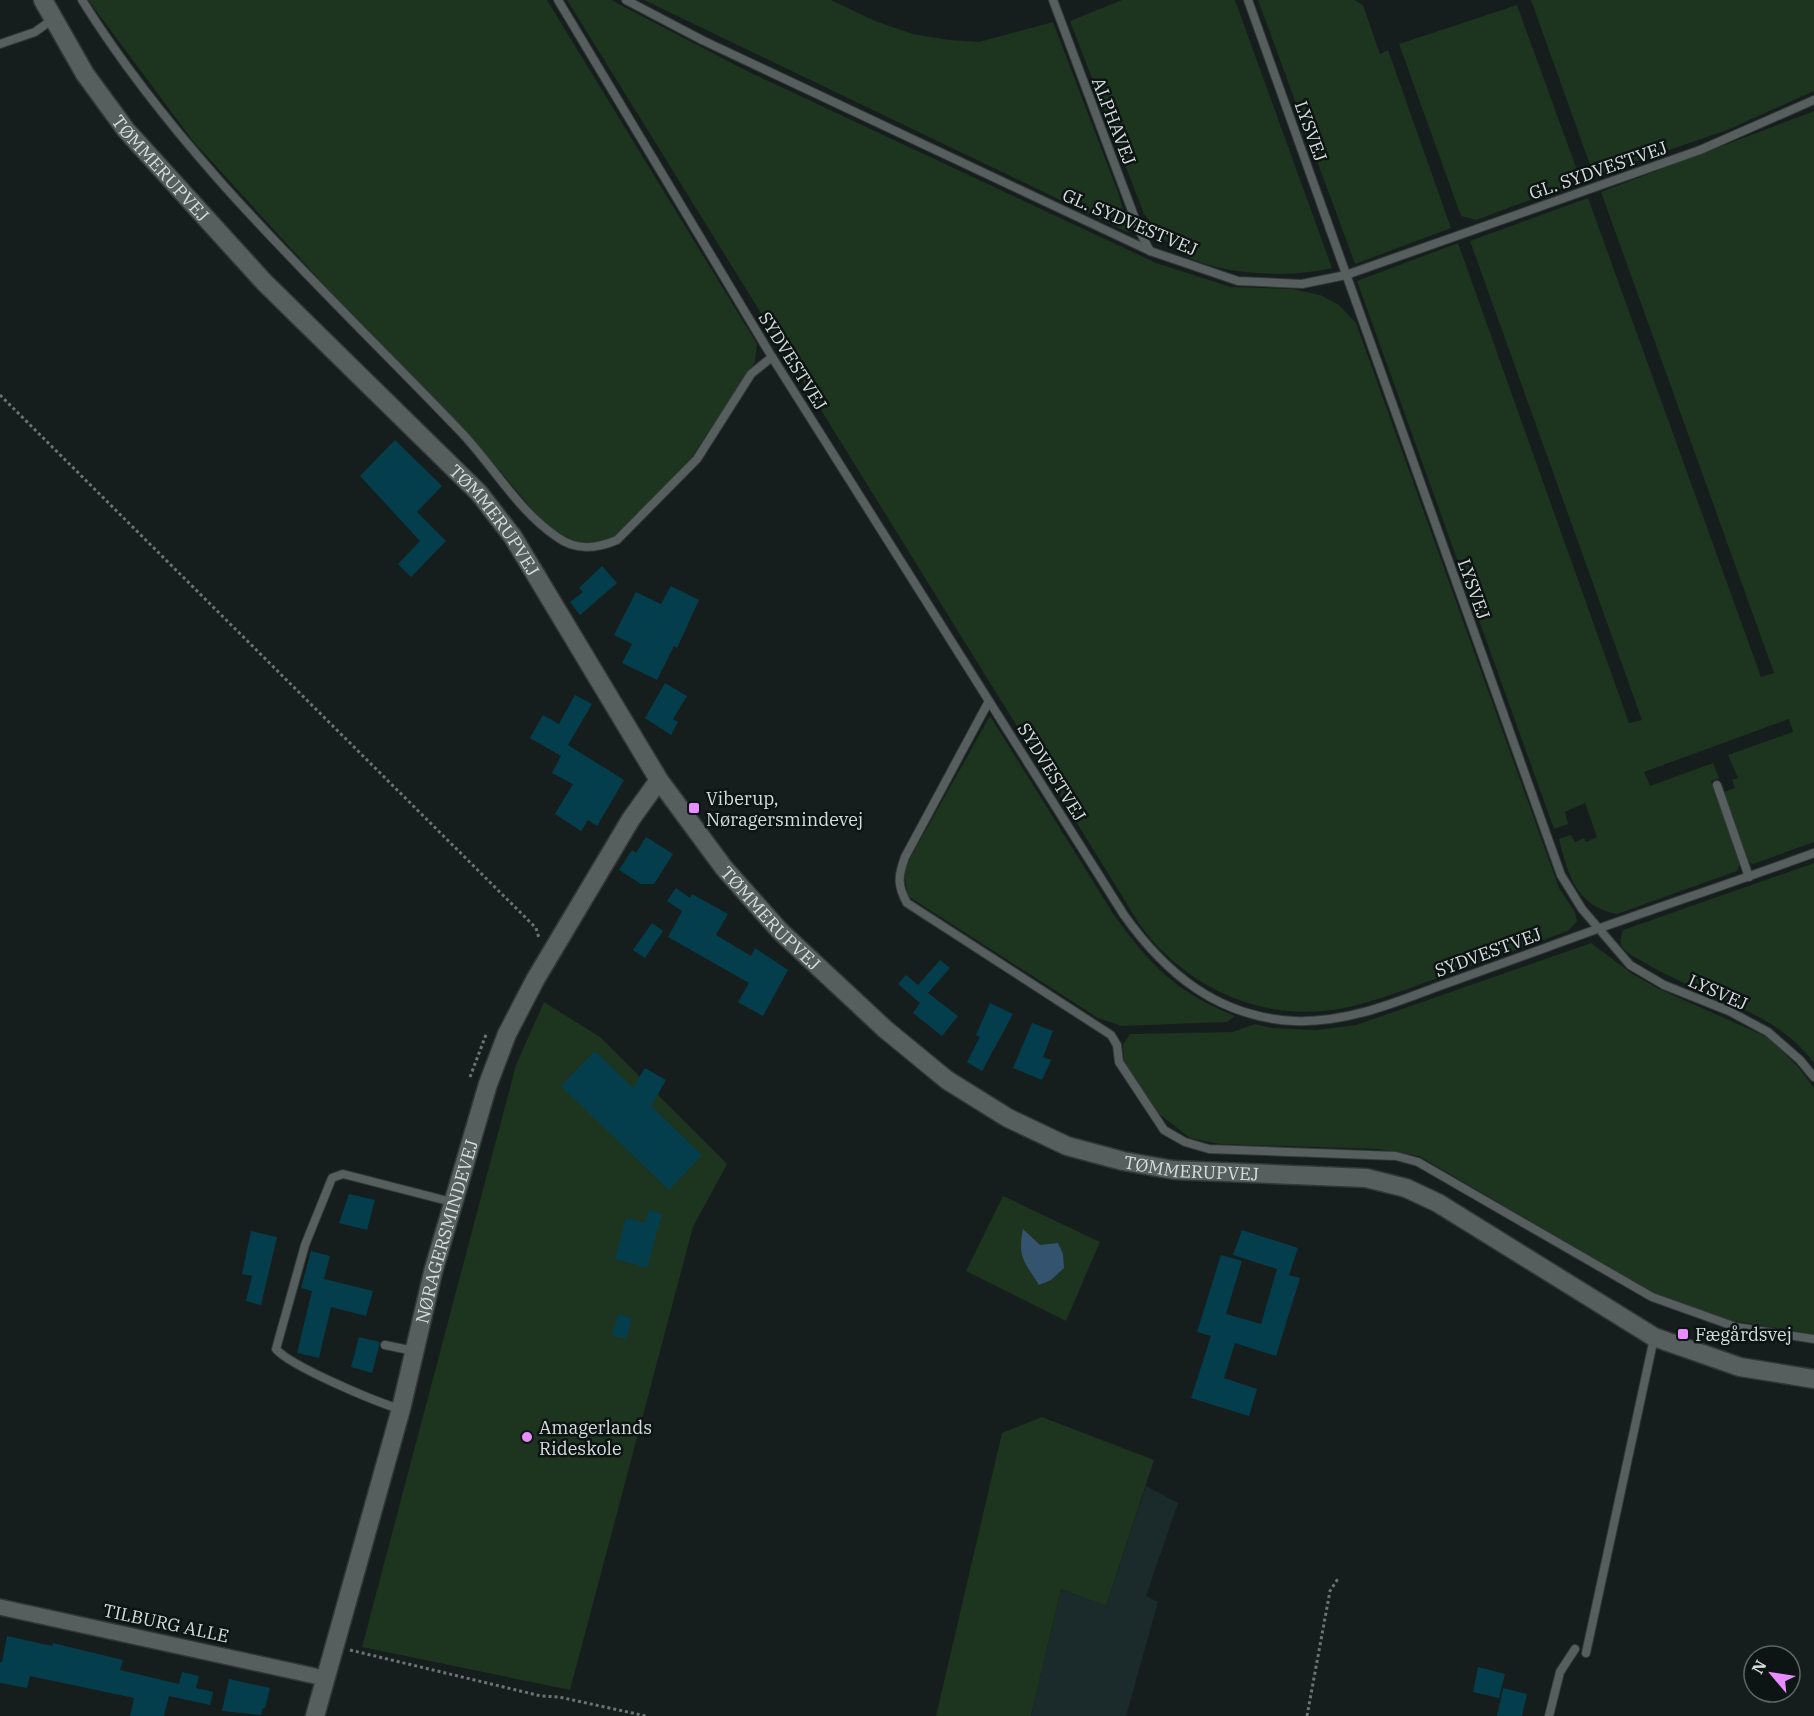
<svg xmlns="http://www.w3.org/2000/svg" width="1814" height="1716" font-family="'IBM Plex Serif',serif">
<style>
.built{fill:#1b2a2a}
.green{fill:#1d341f}
.water{fill:#33536e}
.building{fill:#043e4d}
.lines{fill:none;stroke-linecap:round;stroke-linejoin:round}
.service-casing{stroke:#323737;stroke-width:10}
.minor-casing{stroke:#323737;stroke-width:18}
.tertiary-casing{stroke:#323737;stroke-width:21}
.path{stroke:#6d7373;stroke-width:3;stroke-dasharray:3 3;stroke-linecap:butt}
.service{stroke:#565e5e;stroke-width:8}
.minor{stroke:#565e5e;stroke-width:15}
.tertiary{stroke:#565e5e;stroke-width:18}
.poi-dot{fill:#e98dfe;stroke:#0d1414;stroke-width:2}
.labels{text-anchor:middle;dominant-baseline:central;stroke-width:5;stroke-linejoin:round;paint-order:stroke}
.street-label{font-size:18px;fill:#d8dddc;stroke:#0d1414}
.poi-label{font-size:18px;fill:#d8dddc;stroke:#0d1414;text-anchor:start}
</style>
<rect width="100%" height="100%" fill="#161d1d"/>
<path class="built" d="M1146 1486 1178 1503 1146 1596 1158 1602 1126 1716H1031L1061 1589 1106 1606Z"/>
<g class="green">
<path d="M88 0H547L757 344 755 362 691 458 617 535 596 544 577 542 563 535 542 521 469 434 379 345 193 141Z"/>
<path d="M567 0H611L749 72 1156 263 1231 287 1292 289 1320 295 1339 305 1356 323 1559 888 1575 912 1577 921 1568 931C1524 947 1480 963 1435 979 1406 989 1375 1002 1344 1008 1269 1023 1195 993 1146 933 1136 920 1128 905 1119 891Z"/>
<path d="M644 0H831L875 21 913 34 949 40 979 42 1053 22 1119 195 1129 233Z"/>
<path d="M1122 0H1235L1332 268C1291 278 1220 276 1182 254 1166 245 1155 228 1144 214L1070 21Z"/>
<path d="M1258 0H1354L1363 5 1380 54 1388 50 1451 228 1355 264Z"/>
<path d="M1531 0H1814V91L1727 130 1594 176Z"/>
<path d="M1517 5 1581 181 1476 220 1461 216 1399 44Z"/>
<path d="M1814 111V842L1753 864 1747 861 1722 793 1735 788 1732 780 1738 778 1728 755 1793 732 1789 719 1644 772 1650 786 1713 763 1719 778 1711 781 1740 863 1737 871 1617 914C1576 906 1568 875 1559 839L1571 835 1575 842 1584 838 1586 842 1597 837 1585 803 1565 812 1568 824 1554 829 1357 281 1458 243 1629 723 1642 720 1470 241 1588 198 1761 677 1774 673 1601 192Z"/>
<path d="M990 716 1114 915C1151 966 1176 992 1235 1016L1227 1022 1121 1026 1098 1018 908 896 904 873 909 860Z"/>
<path d="M1814 863V1063C1775 1009 1699 996 1645 963 1639 959 1627 954 1623 948 1619 942 1621 937 1623 930Z"/>
<path d="M1591 943 1631 973 1657 988 1769 1038 1799 1068 1814 1088V1334L1729 1320 1650 1291 1419 1156 1379 1149 1220 1144 1190 1138 1153 1109 1135 1083 1124 1062 1123 1045 1130 1034 1233 1032 1255 1024 1272 1028 1316 1030 1356 1025Z"/>
<path d="M544 1002 600 1037 727 1164 693 1227 570 1690 362 1647 516 1065Z"/>
<path d="M1003 1196 1100 1242 1066 1321 966 1271Z"/>
<path d="M1042 1417 1154 1460 1106 1606 1061 1589 1031 1716H936L1002 1433Z"/>
</g>
<path class="water" d="M1023 1229 1040 1245 1058 1243 1063 1254 1064 1268 1051 1280 1039 1285C1025 1262 1017 1258 1023 1229Z"/>
<g class="building">
<path d="M395 440 442 486 417 512 446 541 411 577 398 564 420 541 360 476Z"/>
<path d="M602 566 617 583 580 615 570 602 583 592 579 588Z"/>
<path d="M671 586 699 600 677 648 674 646 657 680 622 663 632 644 614 635 636 592 661 604Z"/>
<path d="M665 683 687 696 673 719 678 722 671 735 645 718Z"/>
<path d="M575 695 592 704 568 745 624 780 597 826 588 820 581 831 555 814 573 784 552 773 561 756 530 738 543 715 559 724Z"/>
<path d="M646 837 673 854 654 884H641L619 870 632 850 636 853Z"/>
<path d="M676 888 690 898 692 894 728 914 716 935 751 956 755 948 788 970 763 1016 738 1002 749 983 668 937 682 911 667 901Z"/>
<path d="M652 923 663 931 645 958 633 950Z"/>
<path d="M940 960 950 968 928 993 958 1016 942 1036 913 1013 920 1003 898 984 906 975 918 985Z"/>
<path d="M990 1003 1013 1014 982 1071 967 1062 980 1037 976 1035Z"/>
<path d="M1032 1023 1053 1031 1043 1057 1051 1060 1042 1080 1013 1068Z"/>
<path d="M595 1051 633 1088 645 1068 666 1080 651 1106 702 1155 669 1190 561 1086Z"/>
<path d="M349 1194 375 1200 367 1230 339 1223Z"/>
<path d="M649 1210 662 1214 647 1268 615 1259 626 1218 645 1223Z"/>
<path d="M1242 1230 1298 1248 1289 1275 1300 1278 1276 1356 1235 1343 1224 1378 1257 1389 1249 1416 1191 1398 1211 1336 1197 1332 1221 1255 1242 1261 1226 1314 1261 1324 1277 1269 1233 1255Z"/>
<path d="M251 1231 277 1237 261 1305 246 1301 252 1276 242 1274Z"/>
<path d="M311 1251 330 1256 324 1279 373 1291 366 1316 331 1307 319 1358 297 1353 312 1291 301 1288Z"/>
<path d="M618 1314 632 1318 626 1339 612 1335Z"/>
<path d="M359 1337 380 1342 372 1373 351 1367Z"/>
<path d="M7 1636 52 1646 53 1643 123 1660 120 1670 179 1684 182 1672 199 1676 196 1688 213 1692 210 1705 169 1696 164 1716H130L134 1698 30 1676 27 1688 0 1683V1662H2Z"/>
<path d="M1478 1667 1505 1674 1499 1698 1473 1692Z"/>
<path d="M229 1679 270 1688 265 1708H263L261 1715 222 1711Z"/>
<path d="M1503 1688 1527 1694 1522 1716H1497Z"/>
</g>
<g class="lines">
<g class="service-casing">
<g id="service">
<path d="M82 0C183 162 328 293 459 430 493 465 517 510 557 537 576 551 596 549 617 540L697 459 751 374 772 357"/>
<path d="M558 0 772 357 1124 915C1166 974 1218 1017 1294 1021 1344 1023 1389 1005 1434 988 1471 975 1508 961 1545 948 1634 915 1724 886 1814 853"/>
<path d="M626 0 702 40 1150 251 1238 281 1302 284 1346 275 1700 150 1814 100"/>
<path d="M1053 0 1140 232 1150 251"/>
<path d="M1248 0 1561 875 1582 909 1630 965 1664 985 1729 1011 1768 1032 1800 1060 1814 1077"/>
<path d="M0 44 35 32 53 19"/>
<path d="M989 701 905 857C898 876 897 885 907 903L1111 1035 1117 1045 1119 1062 1164 1130 1185 1142 1209 1149 1396 1156 1418 1162 1652 1297 1736 1327 1814 1339"/>
<path d="M1717 785 1749 877"/>
<path d="M385 1345 414 1351"/>
<path d="M400 1409C376 1402 290 1366 276 1349L305 1245 332 1178 343 1174 452 1202"/>
<path d="M1586 1653 1654 1338"/>
<path d="M1549 1716 1560 1672 1575 1649"/>
</g>
</g>
<g class="minor-casing">
<path id="minor" d="M0 1607 324 1678"/>
</g>
<g class="tertiary-casing">
<g id="tertiary">
<path id="s1" d="M43 0 85 74 126 130 264 282 479 493 513 537 659 780 724 868 780 931 885 1029 947 1080 1008 1118 1067 1146 1123 1161 1174 1170 1366 1178 1406 1188 1438 1203 1654 1337 1740 1367 1814 1379"/>
<path id="s2" d="M315 1716 401 1409 433 1272 488 1084 507 1034 535 980 631 819 659 780"/>
</g>
</g>
<g class="path">
<path d="M0 395 536 928 539 938"/>
<path d="M470 1077 487 1032"/>
<path d="M350 1650 541 1696 559 1697 646 1716"/>
<path d="M1307 1716 1330 1591 1339 1577"/>
</g>
<use href="#service" class="service"/>
<use href="#minor" class="minor"/>
<use href="#tertiary" class="tertiary"/>
</g>
<g class="poi-dot">
<rect x="688" y="802" width="12" height="12" rx="3"/>
<rect x="1677" y="1328" width="12" height="12" rx="3"/>
<circle cx="527" cy="1437" r="6"/>
</g>
<g class="labels">
<g class="street-label">
<text transform="translate(1114 121) rotate(69)">ALPHAVEJ</text>
<text transform="translate(1311 131) rotate(70)">LYSVEJ</text>
<text stroke="none"><textPath href="#s1" startOffset="206">TØMMERUPVEJ</textPath></text>
<text transform="translate(1598 170) rotate(-19)">GL. SYDVESTVEJ</text>
<text transform="translate(1130 222) rotate(23)">GL. SYDVESTVEJ</text>
<text transform="translate(793 361) rotate(58)">SYDVESTVEJ</text>
<text stroke="none"><textPath href="#s1" startOffset="692">TØMMERUPVEJ</textPath></text>
<text transform="translate(1474 589) rotate(70)">LYSVEJ</text>
<text transform="translate(1052 772) rotate(58)">SYDVESTVEJ</text>
<text stroke="none"><textPath href="#s1" startOffset="1178">TØMMERUPVEJ</textPath></text>
<text transform="translate(1488 952) rotate(-20)">SYDVESTVEJ</text>
<text transform="translate(1718 992) rotate(24)">LYSVEJ</text>
<text stroke="none"><textPath href="#s1" startOffset="1682">TØMMERUPVEJ</textPath></text>
<text stroke="none"><textPath href="#s2" startOffset="502">NØRAGERSMINDEVEJ</textPath></text>
<text transform="translate(166 1623) rotate(12)">TILBURG ALLE</text>
</g>
<g class="poi-label">
<text x="706" y="798">Viberup,<tspan x="706" dy="21">Nøragersmindevej</tspan></text>
<text x="1695" y="1334">Fægårdsvej</text>
<text x="539" y="1427">Amagerlands<tspan x="539" dy="21">Rideskole</tspan></text>
</g>
</g>
<g transform="translate(1772 1674) rotate(299)"><circle r="28" fill="#0d1414" stroke="#5e6464" stroke-width="1.5"/>
<path d="M0-4.5L10 22L0 15L-10 22Z" fill="#e98dfe"/>
<text y="-9" font-size="16" font-weight="bold" text-anchor="middle" fill="#d8dddc">N</text>
</g>
</svg>
